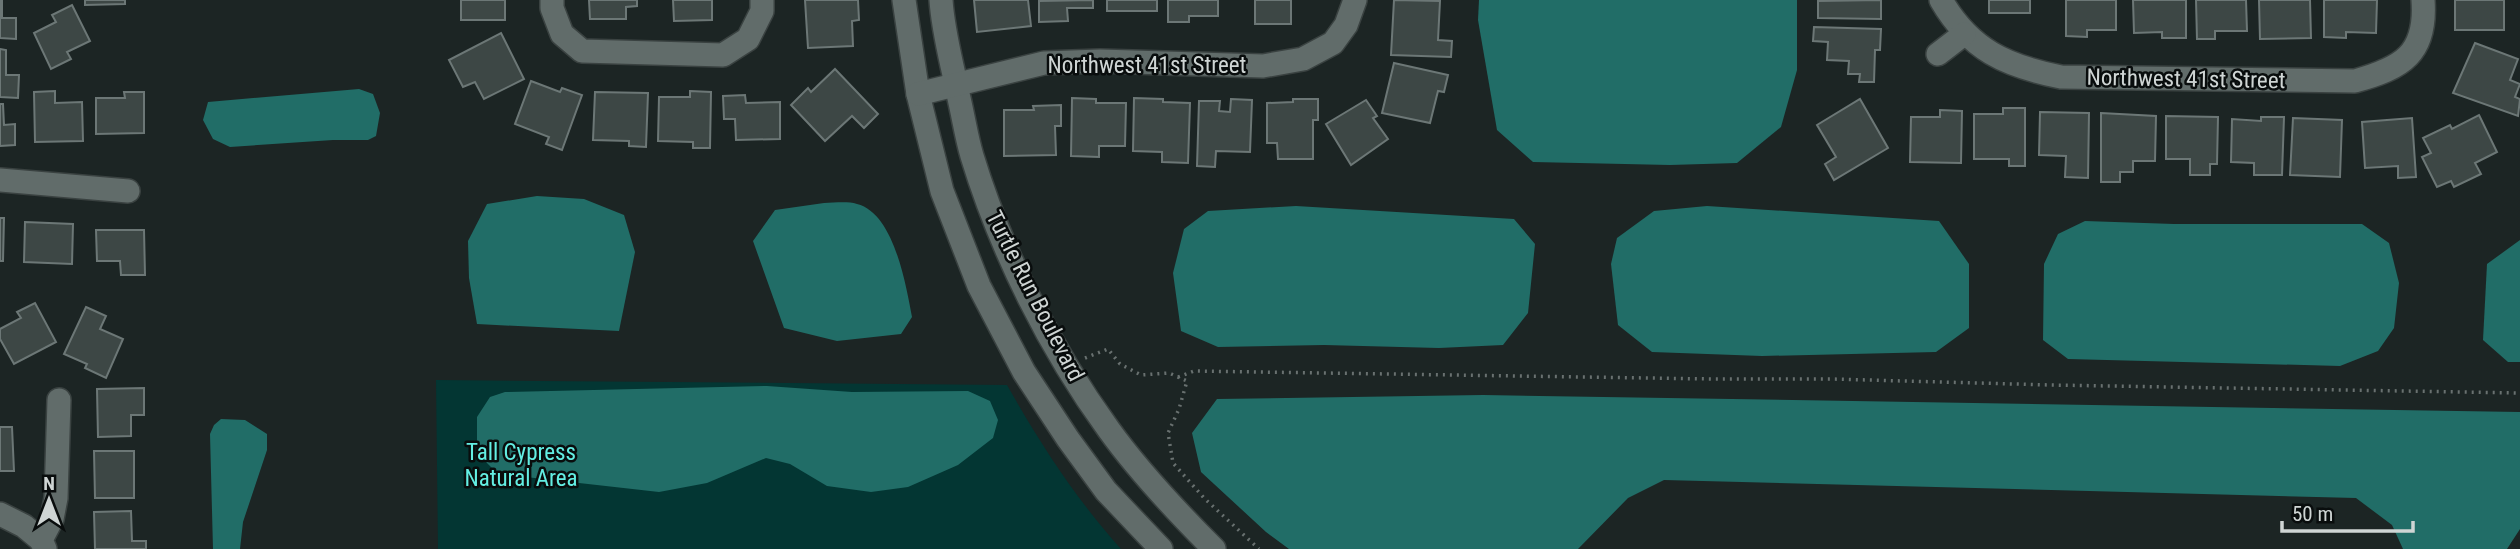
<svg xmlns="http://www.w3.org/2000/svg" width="2520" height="549" font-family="'Roboto Condensed',sans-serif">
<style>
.green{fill:#033633}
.water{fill:#216d67}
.building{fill:#3d4745;stroke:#6c7776;stroke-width:2}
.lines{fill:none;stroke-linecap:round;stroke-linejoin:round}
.minor-casing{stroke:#3a4241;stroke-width:26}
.path{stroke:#697170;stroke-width:3.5;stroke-dasharray:2 5;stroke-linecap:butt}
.minor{stroke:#616c6a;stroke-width:23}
.labels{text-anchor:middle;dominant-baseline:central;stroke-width:5;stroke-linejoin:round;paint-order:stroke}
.street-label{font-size:23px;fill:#cfd5d4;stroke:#090d0d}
.park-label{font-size:23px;fill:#63eee3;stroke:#090d0d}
</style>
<rect width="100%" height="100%" fill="#1c2524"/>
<path class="green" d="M436 380 1007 385C1040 443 1076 499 1121 549H438Z"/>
<g class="water">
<path d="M1479 0H1797V70L1781 127 1737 163 1670 165 1533 162 1497 130 1478 20Z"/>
<path d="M359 89 373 94 380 113 376 136 368 140H333L230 147 213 139 203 120 208 102Z"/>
<path d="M537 196 584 199 624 215 635 252 619 331 477 324 469 278 468 241 487 204Z"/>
<path d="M824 203C834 203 847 201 857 204 894 213 906 285 912 317L901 334 837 341 784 328 753 241 775 210Z"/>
<path d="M1296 206 1514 219 1535 244 1528 313 1503 345 1439 348 1324 345 1218 347 1181 331 1173 273 1184 229 1208 211Z"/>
<path d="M1707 206 1939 221 1969 264V328L1936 352 1762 356 1652 352 1618 325 1611 264 1617 238 1654 211Z"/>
<path d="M2085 221 2174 224H2362L2389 243 2399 283 2394 328 2378 351 2340 366 2068 359 2043 340 2044 264 2058 234Z"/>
<path d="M2520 240V362H2508L2483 340 2487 264Z"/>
<path d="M767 386 852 392 968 391 990 401 998 420 993 438 958 465 908 487 871 492 827 486 790 464 766 458 707 483 659 492 498 474 483 459 477 441V417L490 397 505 392Z"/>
<path d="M1483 395 2520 412V529L2507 549H2403L2392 525 2356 498 1664 480 1628 498 1578 549H1289L1266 532 1201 472 1192 433 1217 399Z"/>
<path d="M221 419 245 420 267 434V450L243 522 240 549H213L210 434 214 425Z"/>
</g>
<g class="building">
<path d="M0 0H2V18H16V39L0 38Z"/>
<path d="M85 0H125V4L85 5Z"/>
<rect x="461" y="0" width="44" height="20"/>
<path d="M589 0H637V6L626 7V19H590Z"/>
<path d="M673 0H712V20L674 21Z"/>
<path d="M805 0H858L859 20 852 21 853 46 808 48Z"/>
<path d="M974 0H1028L1031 26 977 32Z"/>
<path d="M1093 0V8H1067L1068 21 1039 22V1Z"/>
<rect x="1107" y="0" width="50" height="11"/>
<path d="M1168 0H1218V16H1189V22H1168Z"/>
<rect x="1255" y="0" width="36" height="24"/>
<path d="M1394 0 1440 1 1438 40 1452 41 1451 57 1391 55Z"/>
<path d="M1881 0V19L1818 18V1Z"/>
<rect x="1989" y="0" width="41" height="13"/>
<path d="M2066 0H2116V30H2087V37L2066 36Z"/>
<path d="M2133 0H2186V38H2162V32L2134 33Z"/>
<path d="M2196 0H2246L2247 31H2215V39H2197Z"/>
<path d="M2259 0H2310L2311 38 2260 39Z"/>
<path d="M2324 0H2377L2376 33 2346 32V38L2324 37Z"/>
<rect x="2455" y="0" width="49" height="30"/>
<path d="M72 5 90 41 67 52 71 59 51 69 34 33 56 22 52 15Z"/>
<path d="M1814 27 1881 29 1880 50H1875L1874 82H1859L1860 74H1848L1849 61 1827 60 1828 42 1813 41Z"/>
<path d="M501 33 524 79 484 99 475 82 463 87 449 60Z"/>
<path d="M2475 43 2518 59 2510 80 2520 84 2515 97 2520 99 2518 116 2453 93Z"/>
<path d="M0 49 6 50V75H19L18 98 0 97Z"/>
<path d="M1394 63 1448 75 1444 92 1438 91 1430 123 1382 113Z"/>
<path d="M835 69 878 114 864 128 852 116 825 141 791 105 808 88 811 92Z"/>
<path d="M531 81 560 92 562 88 582 95 562 150 546 144 549 137 515 124Z"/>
<path d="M55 91V103L82 102 83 141 35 142 34 92Z"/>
<path d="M690 91 711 92 710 148H693V142L658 141 659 97H690Z"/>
<path d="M124 92H144V133L96 134V98H125Z"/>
<path d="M595 92 648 93 646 147 629 146V141L593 140Z"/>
<path d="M745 95 746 103 780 102V139L736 140 735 119H724L723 96Z"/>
<path d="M1072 98 1096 99V103H1126L1125 146H1099V157L1071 156Z"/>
<path d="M1134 98 1163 99V102L1190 103 1188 163 1162 162V152L1133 151Z"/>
<path d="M1231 99 1252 100 1250 152 1216 151 1215 167 1197 166 1199 101H1220L1219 111 1230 112Z"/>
<path d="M1293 99H1318V120H1313V159H1278L1277 143H1267V103L1293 102Z"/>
<path d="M1860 99 1888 148 1834 180 1825 164 1836 157 1817 125Z"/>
<path d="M1366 100 1377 116 1373 118 1388 139 1351 165 1326 124Z"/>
<path d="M0 104H3L4 125 15 124V145L0 146Z"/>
<path d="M1061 105V126H1055L1056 155 1004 156V110H1034L1033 106Z"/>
<path d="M2003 108H2025V166H2009V159H1974V114H2003Z"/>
<path d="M1940 110 1962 111 1961 163 1910 162 1911 117H1940Z"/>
<path d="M2040 112 2089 113 2088 178 2065 177 2066 156 2039 155Z"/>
<path d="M2101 113 2156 116 2155 161H2133V172H2120V182H2101Z"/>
<path d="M2479 115 2497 152 2475 163 2481 174 2454 187 2451 181 2437 187 2422 157 2431 153 2423 138 2450 125 2452 129Z"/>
<path d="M2166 116 2218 117 2217 164H2210V175H2190V159H2166Z"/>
<path d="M2261 117H2284L2282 175H2254V163L2231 162 2232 119 2261 121Z"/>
<path d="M2293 118 2342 120 2340 177 2290 175Z"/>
<path d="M2412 118 2416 177 2398 178V166L2365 168 2362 122Z"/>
<path d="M0 218H4L3 261H0Z"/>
<path d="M25 222 73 224 72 264 24 262Z"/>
<path d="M96 230H144L145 275H121L120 261H97Z"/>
<path d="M35 303 56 342 14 364 0 339V329L21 318 17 312Z"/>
<path d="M86 307 106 316 100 329 123 339 106 378 85 368 87 364 64 354Z"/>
<path d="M144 388V415H131V436L98 437 97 389Z"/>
<path d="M0 427H12L14 471H0Z"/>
<path d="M94 451H134V498H95Z"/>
<path d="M131 511 132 541H146V549H95L94 512Z"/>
</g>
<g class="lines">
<g class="minor-casing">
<g id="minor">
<path d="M552 0V8L562 34 582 51 723 55 748 39 762 11V0"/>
<path d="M904 0 918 94 942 191 979 286 1024 372 1068 439 1106 491 1161 549"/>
<path d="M941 0C943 32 952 63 958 94 963 114 966 136 972 156 1001 251 1050 349 1109 430 1140 473 1177 512 1214 549"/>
<path d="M1941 0C1970 50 2006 66 2061 77L2355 81C2402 68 2427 54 2423 0"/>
<path d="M1938 54 1964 34"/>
<path d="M918 94 1044 63 1100 61 1263 66 1303 59 1333 43 1346 25 1355 0"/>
<path d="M0 180 128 191"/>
<path d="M0 514 24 526 41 540"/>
<path d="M45 549 41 540 52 519 56 498 59 400"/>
</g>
</g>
<g class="path">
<path d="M1085 358 1108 349 1120 364 1141 375 1169 373 1187 381 1179 409 1168 433 1173 463 1204 498 1259 549"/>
<path d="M1178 377 1194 371 1712 379H1831L2051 385 2520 393"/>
</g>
<use href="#minor" class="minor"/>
</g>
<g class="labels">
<g class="street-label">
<text x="1147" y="65">Northwest 41st Street</text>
<text transform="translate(2186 79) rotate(1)">Northwest 41st Street</text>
<text transform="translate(1035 296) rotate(63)">Turtle Run Boulevard</text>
</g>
<g class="park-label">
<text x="521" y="452">Tall Cypress<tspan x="521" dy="26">Natural Area</tspan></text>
</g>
</g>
<g transform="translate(49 500)" stroke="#090d0d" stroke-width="5" paint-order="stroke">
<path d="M0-5L12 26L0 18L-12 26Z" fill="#cfd5d4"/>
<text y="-10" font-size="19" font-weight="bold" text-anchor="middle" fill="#cfd5d4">N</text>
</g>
<path d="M2282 521v10h131v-10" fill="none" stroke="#cfd5d4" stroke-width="3.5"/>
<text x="2292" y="521" font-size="21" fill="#cfd5d4" stroke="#090d0d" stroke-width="5" paint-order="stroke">50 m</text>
</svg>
